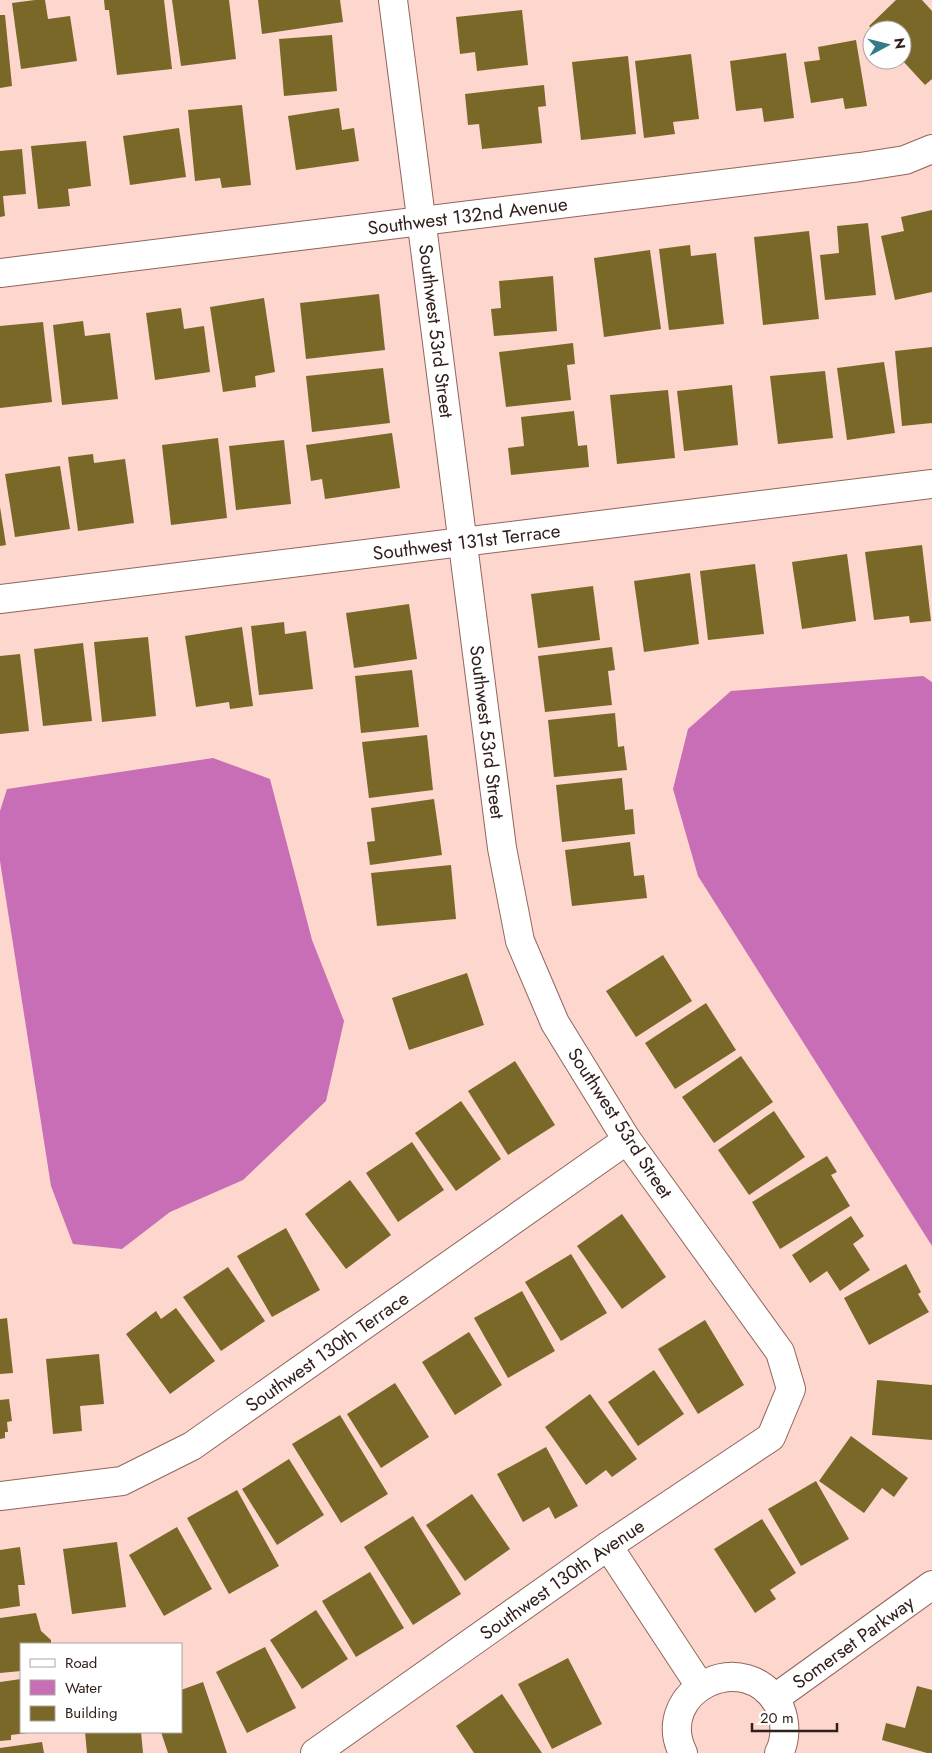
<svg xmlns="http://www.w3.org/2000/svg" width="932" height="1753" font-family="Jost,sans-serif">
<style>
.water{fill:#c76eb7}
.building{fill:#796827}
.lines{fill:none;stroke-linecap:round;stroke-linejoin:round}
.minor-casing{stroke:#90665c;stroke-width:30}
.minor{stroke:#fff;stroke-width:28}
.labels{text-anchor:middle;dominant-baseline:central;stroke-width:5;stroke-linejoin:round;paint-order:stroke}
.street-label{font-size:19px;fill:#31201b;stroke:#fff}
</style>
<rect width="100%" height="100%" fill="#fdd6cd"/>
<g class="water">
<path d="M923 676 932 682V1246L698 876 673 789 688 729 731 691Z"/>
<path d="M213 758 270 779 312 940 344 1021 326 1101 243 1180 170 1212 122 1249 73 1244 51 1186 0 861V811L7 789Z"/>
</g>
<g class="building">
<path d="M35 0H45L48 19 70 16 77 61 21 69 12 3Z"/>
<path d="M104 0H164L172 69 117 75 109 10H105Z"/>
<path d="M172 0H229L236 59 181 66Z"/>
<path d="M258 0H340L343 22 262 34Z"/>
<path d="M896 0H922L932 11V79L925 85 902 60V30H873L869 26Z"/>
<path d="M522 10 528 65 477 71 475 52 460 54 456 17Z"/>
<path d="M0 15H5L12 86 0 88Z"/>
<path d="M332 35 337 91 284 96 279 39Z"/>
<path d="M856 40 867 106 845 109 843 98 811 103 804 62 820 60 818 47Z"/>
<path d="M786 53 794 118 764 122 762 108 736 111 730 61Z"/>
<path d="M691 54 699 119 673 122 675 134 644 138 635 61Z"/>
<path d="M628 56 636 134 581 140 572 62Z"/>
<path d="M544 85 546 106 538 107 542 143 482 149 479 124 468 125 465 94Z"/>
<path d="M242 105 251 185 222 188 220 178 195 181 188 110Z"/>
<path d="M339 108 342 130 354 128 359 161 296 170 288 116Z"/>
<path d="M179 128 186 177 130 185 123 136Z"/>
<path d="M86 141 91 186 68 189 70 206 38 209 31 146Z"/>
<path d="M22 149 26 194 3 196 5 216 0 217V151Z"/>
<path d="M932 210V292L895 300 881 236 904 231 901 217Z"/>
<path d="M868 223 876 295 825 300 820 255 839 253 837 226Z"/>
<path d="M809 231 819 319 763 325 754 237Z"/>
<path d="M690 245 691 256 716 253 724 324 669 330 659 249Z"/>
<path d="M650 250 661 329 604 337 594 258Z"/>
<path d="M553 276 557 331 494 336 491 309 501 308 499 281Z"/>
<path d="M379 294 385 350 306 359 300 303Z"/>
<path d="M264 298 275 372 255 376 256 387 223 392 210 307Z"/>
<path d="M181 308 184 329 204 326 210 372 155 380 146 313Z"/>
<path d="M83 321 85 336 110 333 118 399 62 405 53 325Z"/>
<path d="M43 322 52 402 0 408V326Z"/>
<path d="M573 343 575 364 567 365 571 400 506 407 499 352Z"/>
<path d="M932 347V423L902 426 895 351Z"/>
<path d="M884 362 895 433 847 440 837 368Z"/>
<path d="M383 368 390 423 312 432 306 376Z"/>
<path d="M825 371 833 438 778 444 770 376Z"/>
<path d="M732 385 738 445 684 451 677 391Z"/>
<path d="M668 390 675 458 617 464 610 395Z"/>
<path d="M574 411 578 446 587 445 589 467 511 475 508 448 524 446 521 417Z"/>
<path d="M392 433 400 488 325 499 322 479 311 481 306 445Z"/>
<path d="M218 438 227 518 171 525 162 445Z"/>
<path d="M284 440 291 504 236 510 229 446Z"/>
<path d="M93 454 94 463 125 459 134 523 78 531 68 457Z"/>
<path d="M60 466 70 529 15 537 5 474Z"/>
<path d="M0 507 6 545 0 546Z"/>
<path d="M922 545 931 621 910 623 909 616 874 620 865 552Z"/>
<path d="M847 554 856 621 802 629 792 562Z"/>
<path d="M755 564 764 634 708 640 700 571Z"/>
<path d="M690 573 699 644 644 652 634 581Z"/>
<path d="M593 586 600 640 538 648 531 594Z"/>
<path d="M409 604 417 659 354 668 346 613Z"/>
<path d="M284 622 285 634 306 631 313 689 259 695 251 626Z"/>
<path d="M242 627 253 706 230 709 229 702 196 707 185 636Z"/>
<path d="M148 637 156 716 102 722 94 642Z"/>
<path d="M83 643 92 721 43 726 34 649Z"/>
<path d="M612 647 615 670 608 671 612 705 545 712 538 656Z"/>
<path d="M20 654 29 731 0 734V656Z"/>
<path d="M412 670 419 727 361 733 355 676Z"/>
<path d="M615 713 618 747 624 746 627 770 554 777 548 720Z"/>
<path d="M427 735 433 790 369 798 362 742Z"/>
<path d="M622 778 625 810 633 809 635 834 562 842 556 785Z"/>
<path d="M434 799 442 855 370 865 367 842 375 841 371 808Z"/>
<path d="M630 842 634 876 644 875 647 898 572 906 565 850Z"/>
<path d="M451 865 456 919 377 926 371 873Z"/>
<path d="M663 955 692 1001 636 1037 606 991Z"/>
<path d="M467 973 484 1025 409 1050 392 998Z"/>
<path d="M706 1003 736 1050 675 1089 645 1043Z"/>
<path d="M741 1056 773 1102 714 1143 682 1097Z"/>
<path d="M515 1061 555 1125 508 1155 468 1091Z"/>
<path d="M461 1101 501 1159 456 1191 415 1133Z"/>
<path d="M774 1111 805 1157 749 1195 718 1150Z"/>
<path d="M412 1142 444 1190 398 1222 366 1173Z"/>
<path d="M827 1156 837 1172 831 1175 850 1206 780 1249 752 1202Z"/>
<path d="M350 1180 391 1235 346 1269 305 1214Z"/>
<path d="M622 1214 666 1277 622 1309 577 1246Z"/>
<path d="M851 1216 864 1236 853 1244 870 1270 840 1291 827 1271 810 1283 792 1255Z"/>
<path d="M286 1228 320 1290 272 1317 237 1256Z"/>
<path d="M571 1254 607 1313 561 1341 525 1282Z"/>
<path d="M906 1264 921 1292 918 1294 929 1312 869 1345 844 1298Z"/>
<path d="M228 1267 265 1321 221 1351 183 1297Z"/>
<path d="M522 1291 555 1351 508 1378 474 1318Z"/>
<path d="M176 1308 215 1361 170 1394 126 1334 156 1311 161 1319Z"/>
<path d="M7 1318 13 1373 0 1374V1319Z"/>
<path d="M705 1320 744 1385 698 1414 658 1349Z"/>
<path d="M469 1332 502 1385 455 1415 422 1362Z"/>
<path d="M99 1354 104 1404 80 1406 82 1431 53 1434 46 1359Z"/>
<path d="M654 1370 684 1414 638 1446 608 1402Z"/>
<path d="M877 1380 932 1385V1440L872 1435Z"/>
<path d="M395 1383 429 1437 381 1468 347 1414Z"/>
<path d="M590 1394 637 1459 612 1477 606 1470 586 1485 545 1427Z"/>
<path d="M9 1399 12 1421 7 1422 8 1432H5V1438L0 1439V1400Z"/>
<path d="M340 1415 388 1494 341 1523 292 1444Z"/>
<path d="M851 1436 908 1478 894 1497 882 1488 864 1513 819 1481Z"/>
<path d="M546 1447 578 1506 555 1519 549 1507 523 1522 497 1474Z"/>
<path d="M289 1459 324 1515 277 1545 242 1489Z"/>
<path d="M816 1481 849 1539 801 1566 768 1509Z"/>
<path d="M237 1490 279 1566 229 1594 187 1518Z"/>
<path d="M472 1494 510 1549 465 1581 426 1525Z"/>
<path d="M413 1516 461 1594 413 1625 364 1547Z"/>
<path d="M762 1519 796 1573 770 1590 776 1599 755 1613 714 1549Z"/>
<path d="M177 1527 212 1589 164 1616 129 1555Z"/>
<path d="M117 1542 126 1607 72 1614 63 1549Z"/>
<path d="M20 1547 25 1585H18L20 1606 0 1609V1550Z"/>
<path d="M370 1572 404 1628 356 1657 322 1601Z"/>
<path d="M316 1610 348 1659 302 1689 270 1640Z"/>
<path d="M36 1613 41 1631 51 1640V1644H21V1671L0 1673V1618Z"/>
<path d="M265 1647 296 1708 247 1733 216 1672Z"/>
<path d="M568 1658 602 1724 552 1749 518 1684Z"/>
<path d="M21 1679V1732L27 1733 11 1735V1740L0 1741V1682Z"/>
<path d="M203 1682 227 1753H168L161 1732H181V1690Z"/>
<path d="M917 1686 932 1690V1753H927L882 1740 886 1723 905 1728Z"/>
<path d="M502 1694 542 1753H474L456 1726Z"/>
<path d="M85 1732H141L143 1753H87Z"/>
<path d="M42 1742 44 1753H0V1748Z"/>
</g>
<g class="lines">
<g class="minor-casing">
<g id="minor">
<path id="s1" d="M0 273 860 167 905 160 932 149"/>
<path id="s2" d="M0 599 932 484"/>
<path id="s3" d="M0 1496 122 1481 192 1446 627 1140"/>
<path d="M608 1546 700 1686"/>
<path id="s4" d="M775 1698 932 1585"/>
<path id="s5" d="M315 1753 608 1546 771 1437 791 1389 780 1352 627 1140 555 1023 520 941 502 848 393 0"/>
<path d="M683 1753C652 1691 747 1643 780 1708 786 1722 786 1740 779 1753"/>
</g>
</g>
<use href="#minor" class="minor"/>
</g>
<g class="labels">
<g class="street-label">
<text stroke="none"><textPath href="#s1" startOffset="471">Southwest 132nd Avenue</textPath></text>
<text transform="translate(436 331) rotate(83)">Southwest 53rd Street</text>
<text stroke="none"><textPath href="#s2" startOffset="470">Southwest 131st Terrace</textPath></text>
<text transform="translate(487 732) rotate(83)">Southwest 53rd Street</text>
<text transform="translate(620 1123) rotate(57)">Southwest 53rd Street</text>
<text stroke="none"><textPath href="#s3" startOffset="366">Southwest 130th Terrace</textPath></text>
<text stroke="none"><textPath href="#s5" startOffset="302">Southwest 130th Avenue</textPath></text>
<text stroke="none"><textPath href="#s4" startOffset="96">Somerset Parkway</textPath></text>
</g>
</g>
<rect x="20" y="1643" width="162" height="90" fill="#ffffff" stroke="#ada6a4"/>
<rect x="30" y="1659" width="25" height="8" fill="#ffffff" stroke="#ada6a4"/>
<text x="65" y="1668" font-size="15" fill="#31201b">Road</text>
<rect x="30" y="1680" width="25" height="15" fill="#c76eb7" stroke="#ada6a4"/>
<text x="65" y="1693" font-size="15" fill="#31201b">Water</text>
<rect x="30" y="1706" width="25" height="15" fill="#796827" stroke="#ada6a4"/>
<text x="65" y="1718" font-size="15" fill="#31201b">Building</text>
<g transform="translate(887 45) rotate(83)"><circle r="24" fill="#ffffff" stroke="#ada6a4"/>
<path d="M0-4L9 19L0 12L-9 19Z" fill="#357a89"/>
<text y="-8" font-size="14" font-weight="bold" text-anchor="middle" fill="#31201b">N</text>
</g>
<path d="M752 1723v8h85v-8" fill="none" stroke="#31201b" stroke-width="2.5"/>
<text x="760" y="1723" font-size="15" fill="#31201b" stroke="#ffffff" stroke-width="4" paint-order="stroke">20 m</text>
</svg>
